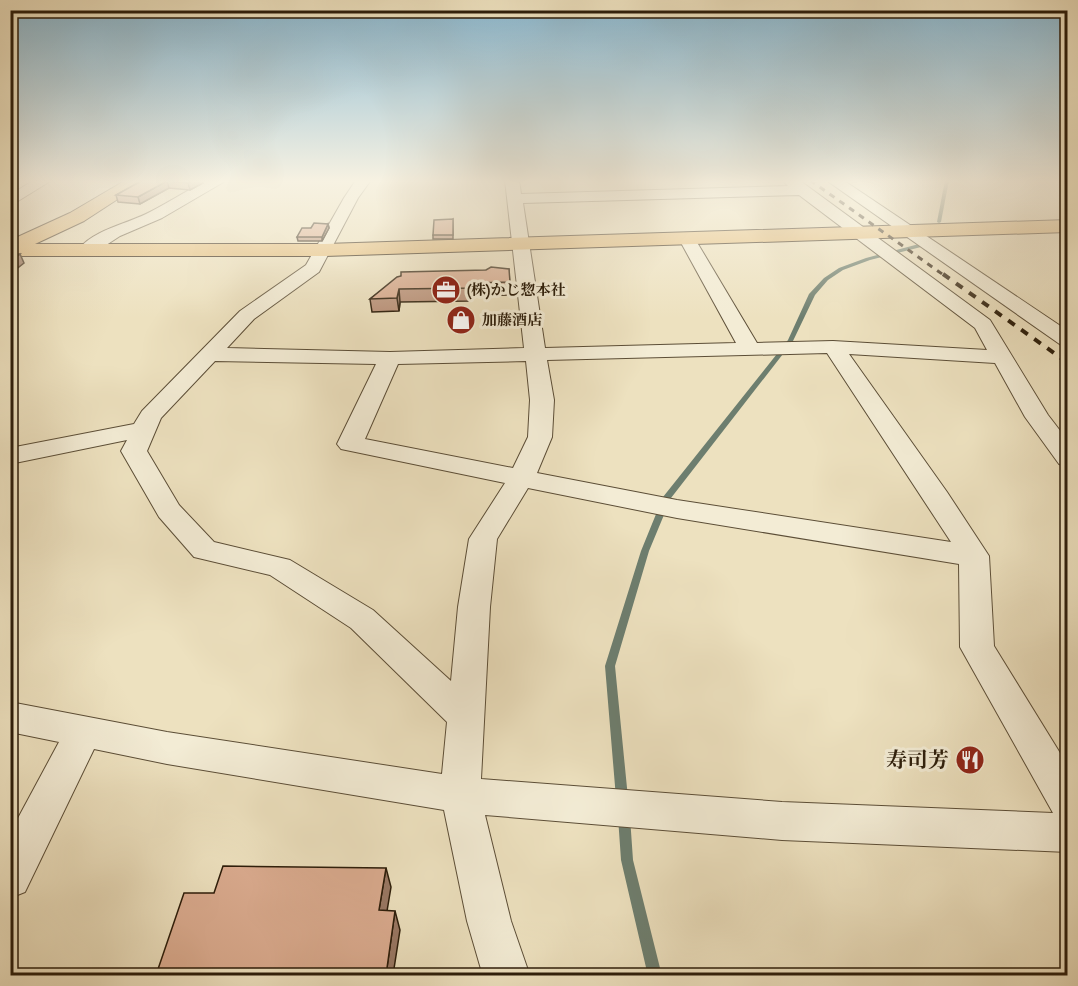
<svg xmlns="http://www.w3.org/2000/svg" width="1078" height="986" font-family="'IM FELL Great Primer','Noto Serif JP',serif">
<style>
.lines{fill:none;stroke-linecap:round;stroke-linejoin:round}
.stream{fill:#6d7e6f;fill-rule:evenodd}
.minor-casing{stroke:#5c4e37;stroke-width:2}
.major-casing{stroke:#2c1d0a;stroke-width:2}
.minor{fill:#f3ecd5;fill-rule:evenodd}
.major{fill:#e6c080;fill-rule:evenodd}
.rail-far1{stroke:#2c1d0a;stroke-width:3;stroke-dasharray:6 6;stroke-linecap:butt}
.rail{stroke:#2c1d0a;stroke-width:4;stroke-dasharray:8 8;stroke-linecap:butt}
.wall{fill:#bb937b;stroke:#2c1d0a;stroke-width:1.5}
.shaded-wall{fill:#997864;stroke:#2c1d0a;stroke-width:1.5}
.building{fill:#daab8f;stroke:#2c1d0a;stroke-width:1.5}
.labels{text-anchor:middle;dominant-baseline:central;stroke-width:6;stroke-linejoin:round;paint-order:stroke}
.far-poi-label{font-size:15px;font-weight:bold;fill:#2c1d0a;stroke:#f3ecd5;text-anchor:start}
.near-poi-label{font-size:21px;font-weight:bold;fill:#2c1d0a;stroke:#f3ecd5;text-anchor:end}
</style>
<rect width="100%" height="100%" fill="#ede1bf"/>
<filter id="stains"><feTurbulence type="fractalNoise" baseFrequency=".00333" numOctaves="4"/><feColorMatrix values="0 0 0 0 .2 0 0 0 0 .09 0 0 0 0 .02 0 0 0 .5 -.17"/></filter>
<radialGradient id="worn" r=".72"><stop offset=".6" stop-color="#630" stop-opacity="0"/><stop offset="1" stop-color="#630" stop-opacity=".3"/></radialGradient>
<g class="lines">
<g class="stream">
<path d="M945 180H949L941 222 939 223 937 222Z"/>
<path d="M919 244 922 246 921 247 870 260 843 270 828 280 815 295 793 341 671 498 649 551 615 666 628 798 626 802 622 804 618 802 616 798 605 666 641 551 663 497 788 340 809 294 824 278 839 268 866 258Z"/>
<path d="M624 811 628 813 630 817 633 860 662 976H648L621 860 618 817 620 813Z"/>
</g>
<g class="minor-casing">
<g id="minor">
<path d="M34 180H52L10 206V195Z"/>
<path d="M208 180H227L162 218 120 236 94 253H82L79 249C93 230 130 223 150 212 169 202 188 190 208 180Z"/>
<path d="M356 180H371L358 198 319 272 254 319 227 348 390 352 524 348 505 180H519L521 194 788 186 782 180H799L990 320 1048 415 1068 441V467L1059 464 1025 417 995 363 849 354 947 492 989 556 994 646 1068 766V852L782 840 485 815 511 921 530 976H483L467 921 444 810 167 764 94 749 25 892 10 898V833L59 742 10 732V702L167 732 442 774 447 722 351 628 270 575 194 557 159 517 121 451 127 440 10 464V448L134 424 142 411 240 311 306 265 344 198ZM799 195 975 328 987 350 833 341 757 343 695 239 687 234 679 239 736 343 545 348 523 203ZM827 353 951 542 677 500 537 473 552 437 554 400 547 360ZM215 361 376 364 337 444 341 449 505 483 469 539 458 607 451 681 373 610 290 560 214 542 179 505 147 451 161 418ZM526 361 530 400 528 437 513 468 365 439 398 364ZM528 488 677 518 959 564 960 647 1053 813 782 802 481 779 490 607 497 539Z"/>
<path d="M826 180H843L1068 331V347L1061 345Z"/>
</g>
</g>
<g class="major-casing">
<path id="major" d="M126 180H147L84 221 35 244H325L1068 220V232L325 256H10L11 240 70 213Z"/>
</g>
<use href="#minor" class="minor"/>
<use href="#major" class="major"/>
<path class="rail-far1" d="M810 180 945 276"/>
<path class="rail" d="M943 274 1068 363"/>
</g>
<g class="wall">
<path d="M143 180H202L203 183 190 190 169 188 140 204 118 202 116 195Z"/>
<path d="M453 219V239H433V235Z"/>
<path d="M328 224 329 228 322 241H298L297 237 311 228Z"/>
<path d="M509 269 510 295 471 296V301L400 302 399 311 372 312 370 299 401 276Z"/>
</g>
<g class="shaded-wall">
<path d="M193 180H202L203 183 190 190 188 183Z"/>
<path d="M167 181 169 188 140 204 138 197Z"/>
<path d="M328 224 329 228 322 241V237Z"/>
<path d="M20 254 24 263 10 274V262Z"/>
<path d="M399 289 400 302 399 311 397 298Z"/>
<path d="M386 868 391 887 384 929 379 910Z"/>
<path d="M395 911 400 930 393 975H386Z"/>
</g>
<g class="building">
<path d="M143 180H193L188 183 167 181 138 197 116 195Z"/>
<path d="M453 219V235H433L434 220Z"/>
<path d="M314 223 328 224 322 237H297L302 228H311Z"/>
<path d="M10 254H20L10 262Z"/>
<path d="M491 267 509 269 510 282 471 283V288L399 289 397 298 370 299 397 277 401 276V272L486 270Z"/>
<path d="M223 866 386 868 379 910 395 911 386 975H156L184 893H214Z"/>
</g>
<linearGradient id="sky" x2="0" y2="1"><stop stop-color="#88b8d2"/><stop offset="0.57" stop-color="#f7f2e2"/><stop offset="1" stop-color="#f7f2e2" stop-opacity="0"/></linearGradient>
<rect width="1078" height="318" fill="url(#sky)"/>
<defs>
<g id="office-disc" transform="scale(1.5)"><circle r="9.5" fill="#8f2418" stroke="#f3ecd5"/><path d="M-6-3h4V-5.5h4V-3h4V5H-6ZM-1-4.5V-3h2v-1.5ZM-6 0V1H6V0Z" fill="#fff"/></g>
<g id="shop-disc" transform="scale(1.5)"><circle r="9.5" fill="#8f2418" stroke="#f3ecd5"/><path d="M-5-2.5h2.3a2.7 3.5 0 0 1 5.4 0H5L5.5 6h-11ZM-1.5-2.5h3a1.5 2.3 0 0 0-3 0Z" fill="#fff"/></g>
<g id="restaurant-disc" transform="scale(1.5)"><circle r="9.5" fill="#8f2418" stroke="#f3ecd5"/><path d="M-5-6h1v4h1v-4h1v4h1v-4h1v5L-1.5 .5V6h-2V.5L-5-1ZM5-6V6H3V1.5H1.5Q1.5-4 5-6Z" fill="#fff"/></g>
</defs>
<g fill-rule="evenodd">
<use href="#office-disc" x="446" y="290"/>
<use href="#shop-disc" x="461" y="320"/>
<use href="#restaurant-disc" x="970" y="760"/>
</g>
<g class="labels">
<g class="far-poi-label">
<text x="467" y="290">(株)かじ惣本社</text>
<text x="482" y="320">加藤酒店</text>
</g>
<g class="near-poi-label">
<text x="949" y="760">寿司芳</text>
</g>
</g>
<rect width="1078" height="986" fill="none" stroke="#ede1bf" stroke-width="36"/>
<rect x="12" y="12" width="1054" height="962" fill="none" stroke="#2c1d0a" stroke-width="3"/>
<rect x="18" y="18" width="1042" height="950" fill="none" stroke="#2c1d0a" stroke-width="1.5"/>
<rect width="100%" height="100%" filter="url(#stains)"/>
<rect width="100%" height="100%" fill="url(#worn)"/>
</svg>
